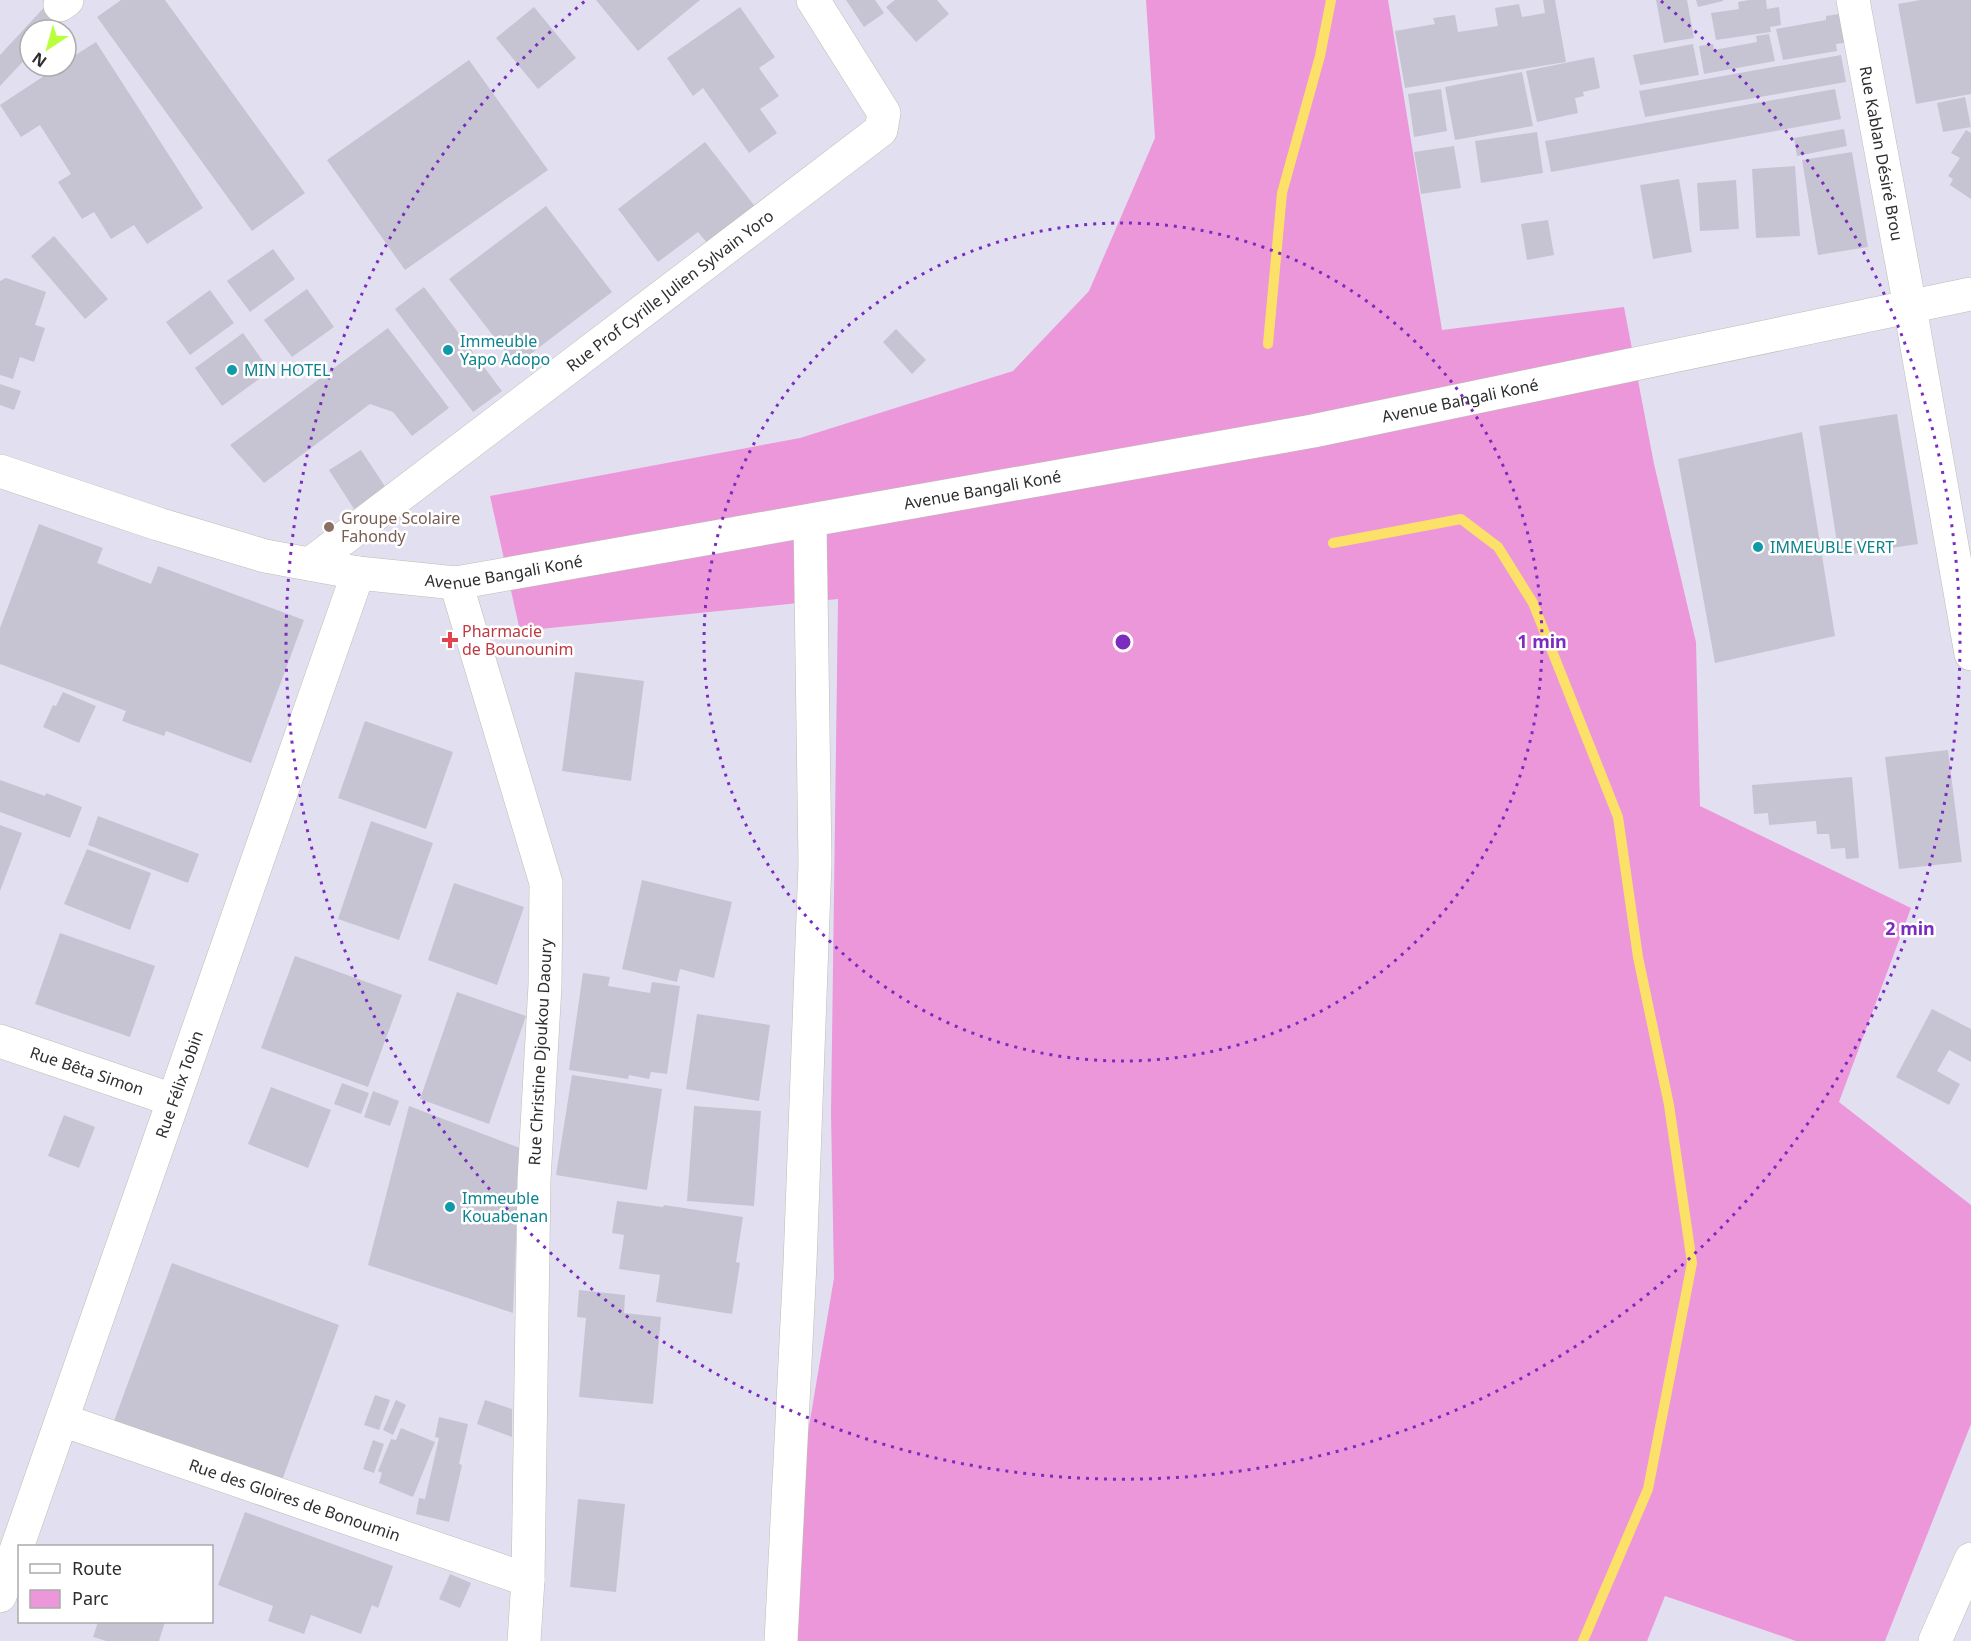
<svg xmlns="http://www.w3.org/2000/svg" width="1971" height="1641" font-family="'Noto Sans',sans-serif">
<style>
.green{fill:#ec97da}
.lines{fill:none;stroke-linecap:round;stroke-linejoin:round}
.stream{stroke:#fce169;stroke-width:10}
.building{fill:#c6c4d2}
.minor-casing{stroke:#babfaf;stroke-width:34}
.minor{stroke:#fff;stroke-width:33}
.ring{fill:none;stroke:#7b2cbf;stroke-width:3;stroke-dasharray:3 6}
.culture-dot{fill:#0f9aa8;stroke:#fff;stroke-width:2}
.education-dot{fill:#8d6e63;stroke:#fff;stroke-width:2}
.health-dot{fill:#e0444e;stroke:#fff;stroke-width:2}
.labels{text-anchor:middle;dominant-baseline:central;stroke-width:5;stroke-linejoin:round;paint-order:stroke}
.street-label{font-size:16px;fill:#2e2e2e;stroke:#fff}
.culture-label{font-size:16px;fill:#0d838f;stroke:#fff;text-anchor:start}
.education-label{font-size:16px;fill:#785e54;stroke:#fff;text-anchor:start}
.health-label{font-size:16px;fill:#be3a42;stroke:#fff;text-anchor:start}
.centre{fill:#7b2cbf;stroke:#fff;stroke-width:3}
.ring-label{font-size:18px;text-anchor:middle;font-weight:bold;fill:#7b2cbf;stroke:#fff;stroke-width:5;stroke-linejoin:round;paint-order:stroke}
</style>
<rect width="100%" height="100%" fill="#e2e0f0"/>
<path class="green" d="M1146 0H1388L1442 330 1624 307 1654 464 1696 642 1700 806 1911 908 1839 1102 1971 1205V1424L1885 1641H1796L1665 1596 1647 1641H787L791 1533 834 1278 831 1113 838 599 520 631 490 496 800 438 1013 371 1089 291 1155 138Z"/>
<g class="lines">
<g class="stream">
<path d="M1268 344 1282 193 1320 56 1331 0"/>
<path d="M1333 543 1461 519 1498 547 1533 603 1618 817 1638 957 1669 1105 1692 1263 1648 1489 1583 1641"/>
</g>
</g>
<g class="building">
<path d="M51 0 77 4 52 30H30V54L0 86V55Z"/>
<path d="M121 0H165L305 193 252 231 97 17Z"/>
<path d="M596 0H700L638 51Z"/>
<path d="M846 0H875L884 13 864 27Z"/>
<path d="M895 0H937L949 14 916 42 886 7Z"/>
<path d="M1543 0H1555L1566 62 1405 88 1395 31 1435 24 1433 18 1455 15 1458 32 1498 26 1495 8 1519 4 1522 17 1545 13Z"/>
<path d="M1656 0H1687L1694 38 1664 43Z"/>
<path d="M1696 0H1723V1L1698 7Z"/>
<path d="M1749 0H1766L1767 9 1779 7 1781 25 1770 27 1771 32 1716 40 1711 13 1739 9 1738 2Z"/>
<path d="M1920 0H1971V94L1916 104 1898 4Z"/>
<path d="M534 7 576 58 538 89 496 38Z"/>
<path d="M740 7 775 57 759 68 779 96 760 109 777 133 749 153 703 88 693 96 667 58Z"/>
<path d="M1845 13 1850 42 1836 44 1837 51 1783 60 1776 29 1826 20V16Z"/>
<path d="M1769 34 1775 61 1704 74 1699 46 1713 44 1714 50 1757 42 1756 36Z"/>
<path d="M96 42 203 208 147 244 134 225 111 239 94 212 82 219 58 182 71 174 40 125 21 137 0 105 59 66H66V61Z"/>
<path d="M1693 44 1699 75 1640 85 1633 55Z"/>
<path d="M1841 55 1846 82 1645 117 1639 91Z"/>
<path d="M1594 57 1600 88 1583 92 1584 96 1575 98 1578 113 1537 122 1526 71Z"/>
<path d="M469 60 548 170 405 270 327 160Z"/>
<path d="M1522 72 1533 126 1455 140 1445 87Z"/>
<path d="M1441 89 1447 131 1414 137 1408 94Z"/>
<path d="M1835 89 1841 119 1551 172 1545 141Z"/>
<path d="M1965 97 1971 127 1943 132 1937 103Z"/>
<path d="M1844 129 1847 146 1797 156 1794 138Z"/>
<path d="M1966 130 1971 133V199L1950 185 1953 179 1948 176 1960 158 1951 153Z"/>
<path d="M1537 132 1543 173 1481 183 1475 141Z"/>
<path d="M705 142 757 209 709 245 698 232 658 262 618 209Z"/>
<path d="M1454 146 1461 188 1421 194 1414 152Z"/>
<path d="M1852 152 1868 247 1818 255 1802 160Z"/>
<path d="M1795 166 1800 236 1756 238 1752 169Z"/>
<path d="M1679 179 1692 252 1653 259 1640 185Z"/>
<path d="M1736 180 1739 229 1700 231 1697 183Z"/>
<path d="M546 206 612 292 516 365 449 279Z"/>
<path d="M1548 220 1554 255 1527 260 1521 224Z"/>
<path d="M54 236 108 299 85 319 31 256Z"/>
<path d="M273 249 295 279 250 312 227 281Z"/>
<path d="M6 278 46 292 35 325 45 328 34 362 20 357 13 379 0 375V281Z"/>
<path d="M424 287 502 391 473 412 395 309Z"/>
<path d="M307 289 334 327 292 357 264 320Z"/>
<path d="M210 290 234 323 190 355 166 322Z"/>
<path d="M388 328 449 408 412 436 393 412 370 404 264 483 230 445Z"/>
<path d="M896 329 926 360 912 374 883 342Z"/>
<path d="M243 333 270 371 222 406 195 368Z"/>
<path d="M0 384 21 391 14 410 0 405Z"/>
<path d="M1897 414 1918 544 1839 556 1819 426Z"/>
<path d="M1802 432 1835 636 1715 663 1678 459Z"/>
<path d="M361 450 388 491 356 512 329 470Z"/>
<path d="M39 524 103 548 97 563 151 584 158 566 304 620 251 763 166 731 164 736 122 721 126 711 0 664V628Z"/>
<path d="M575 672 644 681 631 781 562 771Z"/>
<path d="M63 692 96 706 79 743 43 727 53 705 56 706Z"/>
<path d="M365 721 453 752 426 829 338 798Z"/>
<path d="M1948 750 1962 862 1899 869 1885 757Z"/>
<path d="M1852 777 1859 858 1846 859 1845 848 1831 849 1829 834H1817L1816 821 1769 825 1768 813 1754 814 1752 785Z"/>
<path d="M0 780 45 796 46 793 82 807 70 838 0 812Z"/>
<path d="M98 816 199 854 188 883 88 845Z"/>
<path d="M371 821 433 843 399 940 338 919Z"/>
<path d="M0 825 22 833 0 891Z"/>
<path d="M87 849 151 873 130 930 64 904Z"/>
<path d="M642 880 732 902 714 978 680 969 677 982 622 969Z"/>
<path d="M454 883 524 907 497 985 428 960Z"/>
<path d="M60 933 155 966 130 1037 35 1004Z"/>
<path d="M295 956 402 995 368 1087 261 1048Z"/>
<path d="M583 973 610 977 608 986 650 993 652 982 680 986 667 1074 651 1072 649 1079 629 1075 628 1079 569 1070Z"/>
<path d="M457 992 526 1016 489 1124 420 1099Z"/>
<path d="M1932 1009 1971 1029V1062L1949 1050 1937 1071 1960 1084 1949 1105 1896 1077Z"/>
<path d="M697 1014 770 1025 759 1101 686 1089Z"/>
<path d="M572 1075 662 1089 647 1190 556 1175Z"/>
<path d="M342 1083 369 1093 361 1114 334 1104Z"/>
<path d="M271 1087 331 1110 308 1168 248 1144Z"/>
<path d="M373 1091 399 1101 390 1126 364 1117Z"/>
<path d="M409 1106 520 1148 513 1313 368 1265Z"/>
<path d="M694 1106 761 1111 754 1206 687 1201Z"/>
<path d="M64 1115 95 1127 79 1168 48 1156Z"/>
<path d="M617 1201 663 1207 664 1205 743 1217 736 1262 740 1263 732 1314 656 1302 660 1275 619 1269 624 1235 612 1233Z"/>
<path d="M172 1263 339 1325 281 1483 114 1421Z"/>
<path d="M579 1290 625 1295 624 1313 661 1317 653 1404 579 1397 586 1318 577 1317Z"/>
<path d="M375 1395 390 1400 379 1430 364 1425Z"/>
<path d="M396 1400 406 1405 393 1435 383 1430Z"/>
<path d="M485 1400 512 1409V1437L477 1424Z"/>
<path d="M439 1417 468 1424 459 1464 462 1465 449 1522 416 1514 419 1498 425 1499 439 1438 435 1437Z"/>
<path d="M401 1428 435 1442 413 1497 379 1483 382 1473 378 1471 391 1439 396 1440Z"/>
<path d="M373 1440 384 1444 374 1473 363 1469Z"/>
<path d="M578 1499 625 1504 616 1592 570 1587Z"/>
<path d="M245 1512 393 1566 378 1608 372 1605 361 1634 311 1615 304 1634 268 1621 273 1606 218 1585Z"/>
<path d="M450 1574 471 1583 460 1608 439 1599Z"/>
<path d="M98 1622H165L159 1641H106L93 1637Z"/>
</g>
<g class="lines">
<g class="minor-casing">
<g id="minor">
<path id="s1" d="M1853 0 1910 307 1971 654"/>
<path d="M60 5 67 0"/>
<path id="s2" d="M0 471 158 524 265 556 358 573 456 583 1313 431 1971 294"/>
<path id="s3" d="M310 564 881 130 884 113 813 0"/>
<path d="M456 583 546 883 545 985 534 1180 528 1580 524 1641"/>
<path id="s4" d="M0 1041 173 1100"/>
<path id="s5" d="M62 1420 528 1580"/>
<path id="s6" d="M0 1596 358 573"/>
<path d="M781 1641 800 1263 815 863 810 521"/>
<path d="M1935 1641 1971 1559"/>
</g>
</g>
<use href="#minor" class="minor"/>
</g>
<g class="ring">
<circle cx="1123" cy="642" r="419"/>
<path d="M1661 1A837 837 0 1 1 585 1"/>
</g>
<g class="culture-dot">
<circle cx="448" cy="350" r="6"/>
<circle cx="232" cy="370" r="6"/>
<circle cx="1758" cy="547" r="6"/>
<circle cx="450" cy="1207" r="6"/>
</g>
<circle class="education-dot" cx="329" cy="527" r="6"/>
<path class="health-dot" d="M447 631h6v6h6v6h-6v6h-6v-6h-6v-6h6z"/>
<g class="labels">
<g class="street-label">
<text stroke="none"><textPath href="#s1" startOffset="156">Rue Kablan Désiré Brou</textPath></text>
<text stroke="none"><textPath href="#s3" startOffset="452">Rue Prof Cyrille Julien Sylvain Yoro</textPath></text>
<text stroke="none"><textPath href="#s2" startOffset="1492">Avenue Bangali Koné</textPath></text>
<text stroke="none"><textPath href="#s2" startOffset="1006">Avenue Bangali Koné</textPath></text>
<text stroke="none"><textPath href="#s2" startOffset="520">Avenue Bangali Koné</textPath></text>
<text transform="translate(540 1052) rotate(-87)">Rue Christine Djoukou Daoury</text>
<text stroke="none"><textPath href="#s4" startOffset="92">Rue Bêta Simon</textPath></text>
<text stroke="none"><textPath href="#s6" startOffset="542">Rue Félix Tobin</textPath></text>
<text stroke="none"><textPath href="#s5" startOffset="246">Rue des Gloires de Bonoumin</textPath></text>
</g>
<g class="culture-label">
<text x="460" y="341">Immeuble<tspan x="460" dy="18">Yapo Adopo</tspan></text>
<text x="244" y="370">MIN HOTEL</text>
<text x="1770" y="547">IMMEUBLE VERT</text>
<text x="462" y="1198">Immeuble<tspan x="462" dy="18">Kouabenan</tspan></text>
</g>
<g class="education-label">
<text x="341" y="518">Groupe Scolaire<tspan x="341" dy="18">Fahondy</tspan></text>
</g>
<g class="health-label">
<text x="462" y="631">Pharmacie<tspan x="462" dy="18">de Bounounim</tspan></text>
</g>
</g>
<circle cx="1123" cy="642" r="9" class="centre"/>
<g class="ring-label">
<text x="1542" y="648">1 min</text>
<text x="1910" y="935">2 min</text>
</g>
<rect x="18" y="1545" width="195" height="78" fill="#ffffff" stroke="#ababab" stroke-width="1.5"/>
<rect x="30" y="1564" width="30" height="9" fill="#ffffff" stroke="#ababab" stroke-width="1.5"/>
<text x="72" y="1575" font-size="18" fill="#2e2e2e">Route</text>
<rect x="30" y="1590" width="30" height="18" fill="#ec97da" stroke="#ababab" stroke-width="1.5"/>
<text x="72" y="1605" font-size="18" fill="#2e2e2e">Parc</text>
<g transform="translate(48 48) rotate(216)"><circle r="28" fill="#ffffff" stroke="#ababab" stroke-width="1.5"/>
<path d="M0-4.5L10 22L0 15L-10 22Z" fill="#b9ff3e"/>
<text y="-9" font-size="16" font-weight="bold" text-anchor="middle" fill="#2e2e2e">N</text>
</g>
</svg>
